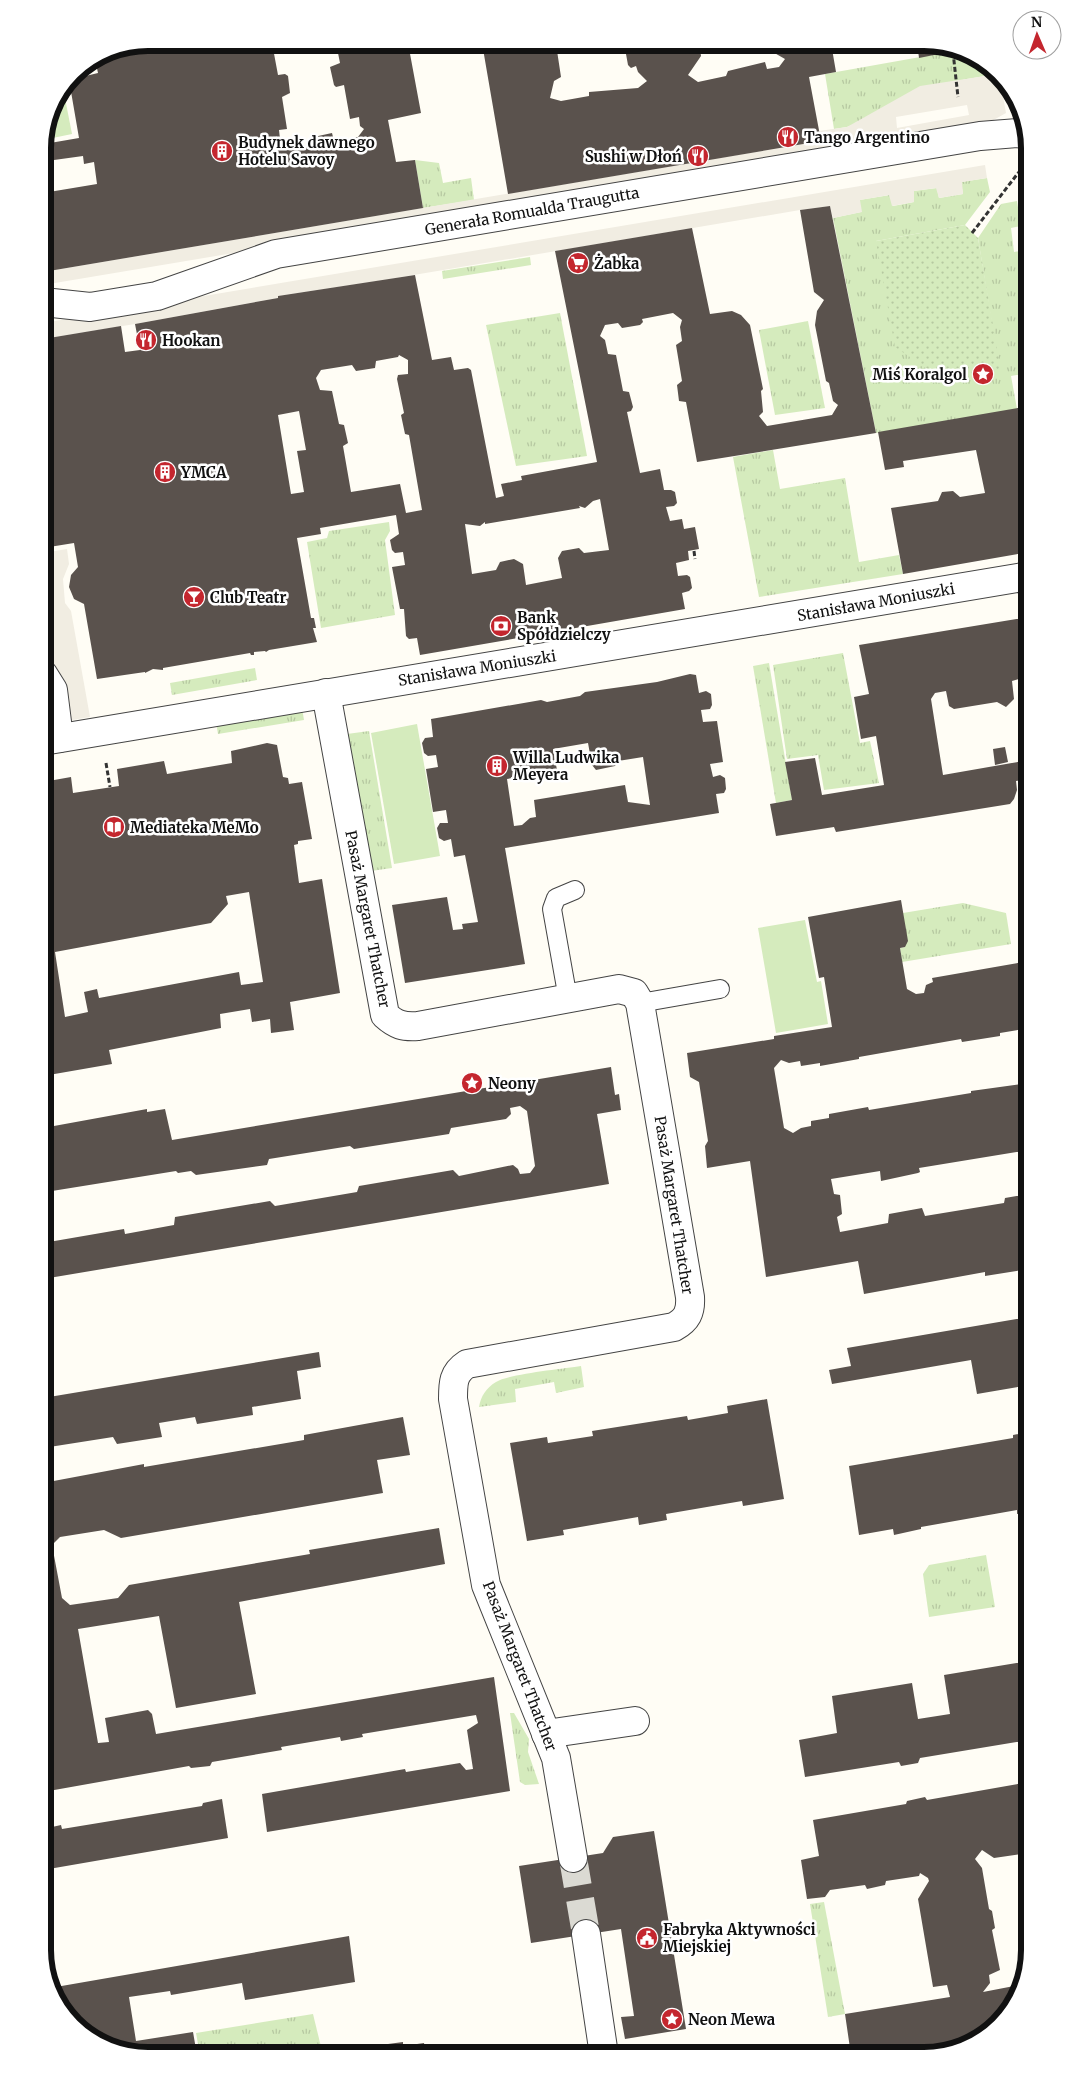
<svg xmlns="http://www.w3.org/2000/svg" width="1072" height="2098" font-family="Merriweather,serif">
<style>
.grass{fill:url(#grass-tufts)}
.park{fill:url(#park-dots)}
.garden{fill:#d5ebbd}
.plaza{fill:#f1ede2;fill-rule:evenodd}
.building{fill:#5a524d;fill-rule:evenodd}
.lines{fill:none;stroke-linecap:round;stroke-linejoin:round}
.street-tunnel{stroke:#dbdad3;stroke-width:28;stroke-dasharray:28 14;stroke-linecap:butt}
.lane-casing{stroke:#444;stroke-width:20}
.street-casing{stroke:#444;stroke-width:30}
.path{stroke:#333;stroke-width:3;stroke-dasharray:5 2.5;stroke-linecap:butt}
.lane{stroke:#fff;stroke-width:18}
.street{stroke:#fff;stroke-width:28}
.labels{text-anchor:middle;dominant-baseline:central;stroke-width:5;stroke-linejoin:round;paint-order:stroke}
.poi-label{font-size:15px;font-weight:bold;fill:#111;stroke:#fff;text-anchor:start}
.street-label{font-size:15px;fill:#111;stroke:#fff}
.rim{fill:none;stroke:#111;stroke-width:6}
</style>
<defs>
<pattern id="grass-tufts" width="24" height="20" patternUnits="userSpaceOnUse" patternTransform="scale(1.25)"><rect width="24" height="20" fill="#d5ebbd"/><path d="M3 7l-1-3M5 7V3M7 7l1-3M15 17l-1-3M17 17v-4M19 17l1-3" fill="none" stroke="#b6c8a1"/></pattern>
<pattern id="park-dots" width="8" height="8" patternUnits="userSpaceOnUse" patternTransform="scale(1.25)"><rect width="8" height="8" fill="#d5ebbd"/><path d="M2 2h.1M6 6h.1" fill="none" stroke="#b6c8a1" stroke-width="1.8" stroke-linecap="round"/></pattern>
</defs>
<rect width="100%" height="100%" fill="#fffdf5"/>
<g class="grass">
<path d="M954 51 987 64 985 76 956 81 847 127 834 129 825 74Z"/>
<path d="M415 160 439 163 443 183 471 178 474 200 423 208Z"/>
<path d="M987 178 990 192 965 225 876 241 1000 372 978 238 1001 204 1017 201 1021 226 1011 228 1014 252 1025 250 1029 274 1018 277 1022 300 1029 299V325H1027L1029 373 1011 376 1017 409 876 433 833 218 861 212 859 200 890 195 893 206 914 202 913 191 937 188 939 198 963 194 961 182Z"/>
<path d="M530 257 531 265 443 279 442 271Z"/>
<path d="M560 313 587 456 516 466 486 325Z"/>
<path d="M808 321 825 408 775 415 759 330Z"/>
<path d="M773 450 780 489 845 478 859 562 899 555 903 574 759 597 733 457Z"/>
<path d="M389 522 390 531 385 540 395 615 321 628 307 542 327 538 329 531Z"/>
<path d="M843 653 860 743 870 741 879 783 824 790 818 755 787 759 773 665Z"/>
<path d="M769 663 792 800 776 803 753 666Z"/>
<path d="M255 668 257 680 172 695 170 683Z"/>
<path d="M302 708 304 720 218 734 216 722Z"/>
<path d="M369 731 392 868 371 871 347 734Z"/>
<path d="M963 903 1006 913 1011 944 902 962 900 948 905 947 903 913Z"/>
<path d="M581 1366 584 1387 556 1393 554 1382 515 1389 516 1402 479 1407C481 1396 486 1388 496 1382 509 1374 562 1369 581 1366Z"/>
<path d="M986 1555 995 1607 929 1617 923 1574 929 1565Z"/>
<path d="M510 1713H514L529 1739 528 1752 539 1784 525 1785 520 1782Z"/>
<path d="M824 1902 845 2014 828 2017 810 1904Z"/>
<path d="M313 2014 323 2055H200L196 2033Z"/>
</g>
<path class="park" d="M965 225 978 238 1001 372 947 382 895 347 876 241Z"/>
<g class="garden">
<path d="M63 88 72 134 43 140 53 102Z"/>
<path d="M417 724 440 856 394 864 371 733Z"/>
<path d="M805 920 817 982 821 981 828 1024 776 1033 758 928Z"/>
</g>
<g class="plaza">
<path d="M987 64 1000 80 1006 113 979 128 43 285V272L821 141 819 131 847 127 920 86 985 76ZM967 105 969 115 897 128 896 117Z"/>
<path d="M985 165 987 178 962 182 963 194 939 198 936 188 914 191V202L892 206 889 195 860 200 862 212 833 218 830 206 800 210 384 280 278 296V298L135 324 43 339V323Z"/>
<path d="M67 549 69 564 63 579 65 603 71 611 90 717 43 725V553Z"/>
</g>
<g class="building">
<path d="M148 42 272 43 278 75 285 74 288 76 290 93 282 97 287 129 279 130 280 139 276 144 285 149 311 145 309 138 332 133 334 141 358 137 364 129 360 126 359 117 350 119 344 85 336 87 334 85 330 67 340 63 336 43H408L421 113 388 120 396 162 415 160 423 208 43 272V193L97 184 94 162 84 164 83 156 54 160 50 143 79 138 69 80 98 73 95 59 108 50Z"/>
<path d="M482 43H561L556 44 561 77 554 81 550 98 561 101 589 96V92L638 88 647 81 638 72 636 66 631 68 628 65 624 43H699L701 56 688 75 698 82 726 76 728 71 765 62 767 69 779 67 785 59 764 47 763 43H831L836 72 809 77 821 141 508 194Z"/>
<path d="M917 43H931L954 51 919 58Z"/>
<path d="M830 206 876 433 697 462 686 402 679 401 677 385 682 381 676 345 682 341 680 327 682 320 673 313 642 319 643 322 640 325 622 328 618 323 605 325 600 336 605 340 608 354 616 355 623 391 629 392 633 407 631 411 627 412 640 473 660 469 664 490H671L675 492 677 503 674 506 666 507 670 521 682 519 684 529 695 527 699 549 688 551 689 560 676 563 678 576 687 575 690 577 692 588 689 591 682 593 685 609 420 655 417 638 409 639 406 636 404 609H400L392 567 405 565 403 552 395 553 392 550 390 540 399 534 396 515 320 528 321 534 297 538 311 618H314L316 628H313L317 642 269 650 266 652 265 651 254 652V655H251L250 653 163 668V670L153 669 145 673V672L97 679 84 604 74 599 69 587 71 575 78 567 74 543 43 548V339L121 326 125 352 140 350 135 324 278 298V296L415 275 432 360 451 357 454 370 468 368 471 370 496 498 504 496 501 484 522 480 521 476 597 462 555 251 692 228 710 314 732 311 741 315 750 325 763 389 761 391 763 412 759 416 767 426 832 415 838 405 833 401 829 383 826 381 815 325 817 311 824 300 814 292 800 210ZM399 355 408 360V374L398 375 397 379 404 413 401 415 405 434 409 435 422 510 406 513 400 484 351 492 343 446 348 443 344 425 339 424 332 391 320 390 316 378 321 370 352 365 356 371 375 368 376 361 398 357ZM299 411 306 450 297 451 304 492 291 494 278 415ZM600 499 609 550 584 553 579 548 562 551 558 558 562 578 526 585 523 564 514 559 500 562 496 570 472 574 465 524 480 526 485 522V524L580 508 579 506 585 508 593 501Z"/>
<path d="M1029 406V552L903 574 891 508 938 501 942 492 953 491 960 497 985 493 976 450 903 461 904 467 885 470 878 432Z"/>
<path d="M1029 617V716L1023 682 1019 679 1012 681 1014 699 1006 707 997 702 954 709 949 706 946 691 935 693 931 699 943 775 1029 760V779L1016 781 1017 790 1014 799 1010 804 836 832 834 827 776 836 770 804 792 800 785 762 815 758 822 795 884 785 876 736 861 739 854 697 869 694 859 645Z"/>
<path d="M690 674 696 675 699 693 706 691 711 694 712 705 710 709 701 710 703 722 717 721 723 762 710 764 713 777 720 775 725 778 726 789 724 793 716 794 719 813 505 848 525 964 405 983 392 905 447 897 453 930 463 929 462 924 478 922 465 855 454 857 451 839 444 841 439 838 437 828 440 823H448L446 810 433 812 426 769 438 767 436 755 428 756 424 753 422 743 425 738 433 737 431 719 541 700 547 702 580 696 585 692 657 682ZM588 743 592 765 596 770 615 766 618 761 643 757 650 805 628 802 625 785 534 800 536 817 530 818 522 825 514 826 507 779 530 775 535 780 554 776 557 770 553 749Z"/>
<path d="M267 743 277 745 283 777 288 778 289 784 302 782 312 839 298 841V844L294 845 299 883 322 879 340 993 290 1002 294 1030 271 1033 270 1019 252 1022 250 1009 220 1014 221 1028 109 1050 112 1064 43 1076V782L71 777 73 793 119 786 117 769 164 761 167 774 232 763 231 751ZM249 892 263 982 241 985 239 972 99 998 97 989 84 992 88 1012 65 1017 55 952 211 923 228 904 226 896Z"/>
<path d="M1005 747 1008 762 995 765 993 749Z"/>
<path d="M901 900 908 941 905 947 900 948 907 989 916 994 924 993 926 985 933 982 932 978 1029 961V1028L1000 1033V1036L962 1042 961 1039 859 1057V1059L820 1066V1063L801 1066 800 1061 789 1063 781 1060 774 1068 784 1128 793 1133 801 1128 811 1126V1121L829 1118V1114L868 1107 869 1110 971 1093V1091L1029 1083V1150L919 1168 920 1172 918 1173 881 1181 880 1171 831 1179 834 1194 840 1195 842 1214 837 1217 840 1232 888 1223 889 1214 922 1208 925 1216 1004 1203 1005 1198 1029 1194V1269L985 1276V1272L864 1294 858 1261 766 1277 750 1161 707 1168 705 1146 708 1141 699 1082 690 1077 687 1053 774 1039V1036L832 1027 824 977 819 978 808 917Z"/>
<path d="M611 1067 615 1095 619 1094 621 1110 597 1114 609 1184 43 1279V1243L124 1229 125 1234 174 1225 175 1217 270 1201 275 1206 357 1192 359 1186 453 1170 459 1176 513 1165 518 1169 520 1174 530 1173 535 1166 527 1111 520 1106 510 1108 511 1114 506 1119 451 1128 449 1134 354 1149 350 1146 269 1159 267 1165 196 1175 191 1171 178 1173 176 1171 52 1191 51 1195 43 1197V1128L147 1109V1112L165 1109 172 1140Z"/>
<path d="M1029 1317V1385L977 1394 971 1360 832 1384 829 1370 851 1366 847 1348Z"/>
<path d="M319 1352 321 1367 297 1371 301 1399 252 1407 253 1415 197 1424 195 1417 159 1423 162 1437 117 1444 113 1437 43 1448V1398Z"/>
<path d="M767 1399 784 1499 743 1506 742 1501 666 1514 667 1520 639 1525 638 1517 563 1530 564 1535 527 1541 510 1443 547 1437 548 1443 593 1436 592 1431 687 1416 688 1420 728 1413 727 1406Z"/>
<path d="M403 1417 410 1455 377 1460 383 1493 121 1538 104 1530 60 1537 52 1545 62 1598 70 1605 118 1598 129 1585 310 1554 309 1550 439 1528 445 1564 239 1602 256 1694 176 1708 159 1616 78 1629 98 1743 109 1742 105 1718 148 1710 152 1714 156 1734 494 1677 510 1791 267 1832 262 1794 405 1769 406 1772 460 1763 466 1770 473 1769 467 1730 478 1723 476 1715 362 1734 363 1737 341 1741 340 1737 281 1747 282 1750 212 1762 210 1766 191 1768 189 1766 43 1792V1483L144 1464V1467L304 1440V1435Z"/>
<path d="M1029 1432V1512L1017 1514V1510L921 1527V1529L894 1535 893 1529 859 1535 849 1466 1013 1438V1435Z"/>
<path d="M1029 1572V1596L1027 1597 1023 1573Z"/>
<path d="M1029 1661V1740L920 1758 918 1763 901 1766 899 1762 805 1777 799 1740 837 1733 832 1696 912 1683 918 1719 950 1714 944 1675Z"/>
<path d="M1029 1782V1853L994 1858 982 1850 975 1859 982 1868 989 1909 992 1911 995 1928 992 1930 1000 1970 989 1975 990 1983 983 1992 1019 1985 1012 2009 964 2048 924 2056 851 2055 845 2014 950 1997 947 1985 933 1987 918 1899 929 1881 928 1878 920 1873 919 1876 886 1881 885 1885 867 1889 865 1885 830 1890 825 1897 807 1899 801 1860 819 1856 813 1820 906 1804 907 1801 925 1797 927 1800Z"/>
<path d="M222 1799 228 1838 43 1870V1829L61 1825 62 1829 202 1806 203 1803Z"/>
<path d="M654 1831 686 2029 625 2039 621 2017 634 2016 621 1929 531 1943 519 1866 603 1853 613 1837Z"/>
<path d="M349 1936 355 1982 245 2000 242 1983 171 1995 170 1991 129 1997 136 2041 193 2032 197 2055H142L84 2034 50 1988Z"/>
<path d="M403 2042V2046L424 2043 426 2055H366L373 2046Z"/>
</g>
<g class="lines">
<path class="street-tunnel" d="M573 1858 586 1934"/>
<g class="lane-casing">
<g id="lane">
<path d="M568 999 552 909 556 898 575 890"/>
<path d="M640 1003 720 989"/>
</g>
</g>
<g class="street-casing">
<g id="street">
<path d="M43 302 90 307 157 296 276 254 980 136 1018 133 1027 135"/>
<path d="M43 674 53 690 59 738"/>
<path d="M326 693 385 1015C396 1025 403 1027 418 1026L619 989 634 993 640 1003 690 1297C691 1312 687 1320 674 1327L467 1364C453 1373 453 1383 453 1399L486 1585 556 1758 573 1858"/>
<path d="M43 741 1029 576"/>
<path d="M546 1734 635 1721"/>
<path d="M586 1934 604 2055"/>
</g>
</g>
<g class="path">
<path d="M953 52 958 97"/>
<path d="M972 233 1022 168"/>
<path d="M1029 394 1027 381H1029"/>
<path d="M694 551 695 559"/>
<path d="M106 763 110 787"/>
</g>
<use href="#lane" class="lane"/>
<use href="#street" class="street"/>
</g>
<defs>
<g id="restaurant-disc" transform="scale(1.125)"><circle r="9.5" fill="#c4262e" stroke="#fff"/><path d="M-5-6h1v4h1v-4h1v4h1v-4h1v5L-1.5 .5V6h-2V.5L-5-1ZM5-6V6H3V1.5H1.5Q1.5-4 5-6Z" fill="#fff"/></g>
<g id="building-disc" transform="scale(1.125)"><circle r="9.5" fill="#c4262e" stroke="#fff"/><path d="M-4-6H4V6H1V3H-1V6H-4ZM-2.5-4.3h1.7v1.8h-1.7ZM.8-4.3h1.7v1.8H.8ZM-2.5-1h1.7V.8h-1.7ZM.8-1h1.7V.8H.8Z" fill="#fff"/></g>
<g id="supermarket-disc" transform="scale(1.125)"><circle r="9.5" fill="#c4262e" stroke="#fff"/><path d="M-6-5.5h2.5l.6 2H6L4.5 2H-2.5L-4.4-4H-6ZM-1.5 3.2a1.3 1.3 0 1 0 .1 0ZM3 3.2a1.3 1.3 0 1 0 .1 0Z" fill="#fff"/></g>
<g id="sight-disc" transform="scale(1.125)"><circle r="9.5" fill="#c4262e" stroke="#fff"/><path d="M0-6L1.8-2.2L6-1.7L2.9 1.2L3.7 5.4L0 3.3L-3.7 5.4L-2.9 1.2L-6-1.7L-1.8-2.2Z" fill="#fff"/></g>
<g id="bar-disc" transform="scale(1.125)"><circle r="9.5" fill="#c4262e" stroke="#fff"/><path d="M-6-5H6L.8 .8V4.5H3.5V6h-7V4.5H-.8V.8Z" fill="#fff"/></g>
<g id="bank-disc" transform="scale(1.125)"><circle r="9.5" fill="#c4262e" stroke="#fff"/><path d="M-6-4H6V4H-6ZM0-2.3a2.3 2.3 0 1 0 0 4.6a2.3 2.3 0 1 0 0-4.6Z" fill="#fff"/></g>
<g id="library-disc" transform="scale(1.125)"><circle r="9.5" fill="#c4262e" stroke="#fff"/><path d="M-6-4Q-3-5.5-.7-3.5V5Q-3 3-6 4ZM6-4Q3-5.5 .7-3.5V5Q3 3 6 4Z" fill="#fff"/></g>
<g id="civic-disc" transform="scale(1.125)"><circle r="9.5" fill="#c4262e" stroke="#fff"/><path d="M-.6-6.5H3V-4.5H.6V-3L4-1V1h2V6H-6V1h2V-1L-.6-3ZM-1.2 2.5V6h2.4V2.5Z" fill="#fff"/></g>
</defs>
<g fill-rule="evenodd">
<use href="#restaurant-disc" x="788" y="137"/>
<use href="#building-disc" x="222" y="151"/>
<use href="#restaurant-disc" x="698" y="156"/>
<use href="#supermarket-disc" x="578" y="263"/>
<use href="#restaurant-disc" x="146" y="340"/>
<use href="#sight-disc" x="983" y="374"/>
<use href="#building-disc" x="165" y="472"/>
<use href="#bar-disc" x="194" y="597"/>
<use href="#bank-disc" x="501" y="626"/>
<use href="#building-disc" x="497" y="766"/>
<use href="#library-disc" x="114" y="827"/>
<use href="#sight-disc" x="472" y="1083"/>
<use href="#civic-disc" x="647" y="1938"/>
<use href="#sight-disc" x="672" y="2019"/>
</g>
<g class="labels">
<g class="poi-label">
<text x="804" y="137">Tango Argentino</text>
<text x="238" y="142">Budynek dawnego<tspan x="238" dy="17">Hotelu Savoy</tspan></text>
<text x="682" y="156" text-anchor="end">Sushi w Dłoń</text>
<text x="594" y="263">Żabka</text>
<text x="162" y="340">Hookan</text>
<text x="967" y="374" text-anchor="end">Miś Koralgol</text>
<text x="181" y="472">YMCA</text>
<text x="210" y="597">Club Teatr</text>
<text x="517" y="617">Bank<tspan x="517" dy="17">Spółdzielczy</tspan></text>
<text x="513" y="757">Willa Ludwika<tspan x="513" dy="17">Meyera</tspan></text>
<text x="130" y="827">Mediateka MeMo</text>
<text x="488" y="1083">Neony</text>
<text x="663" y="1929">Fabryka Aktywności<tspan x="663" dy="17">Miejskiej</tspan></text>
<text x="688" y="2019">Neon Mewa</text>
</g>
<g class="street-label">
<text transform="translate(532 211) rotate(-10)">Generała Romualda Traugutta</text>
<text transform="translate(876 602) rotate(-10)">Stanisława Moniuszki</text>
<text transform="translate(477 668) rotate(-9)">Stanisława Moniuszki</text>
<text transform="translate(368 919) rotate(79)">Pasaż Margaret Thatcher</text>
<text transform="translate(674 1205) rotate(81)">Pasaż Margaret Thatcher</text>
<text transform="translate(520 1666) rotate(69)">Pasaż Margaret Thatcher</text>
</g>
</g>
<path d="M0 0H1072V2098H0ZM148 51H924A97 97 0 0 1 1021 148V1950A97 97 0 0 1 924 2047H148A97 97 0 0 1 51 1950V148A97 97 0 0 1 148 51Z" fill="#fff" fill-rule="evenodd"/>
<path class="rim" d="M148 51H924A97 97 0 0 1 1021 148V1950A97 97 0 0 1 924 2047H148A97 97 0 0 1 51 1950V148A97 97 0 0 1 148 51Z"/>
<g transform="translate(1037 35) rotate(358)"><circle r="24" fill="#ffffff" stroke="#a0a0a0"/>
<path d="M0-4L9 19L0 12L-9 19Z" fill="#c4262e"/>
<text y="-8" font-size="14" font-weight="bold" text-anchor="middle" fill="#111111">N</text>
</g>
</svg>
